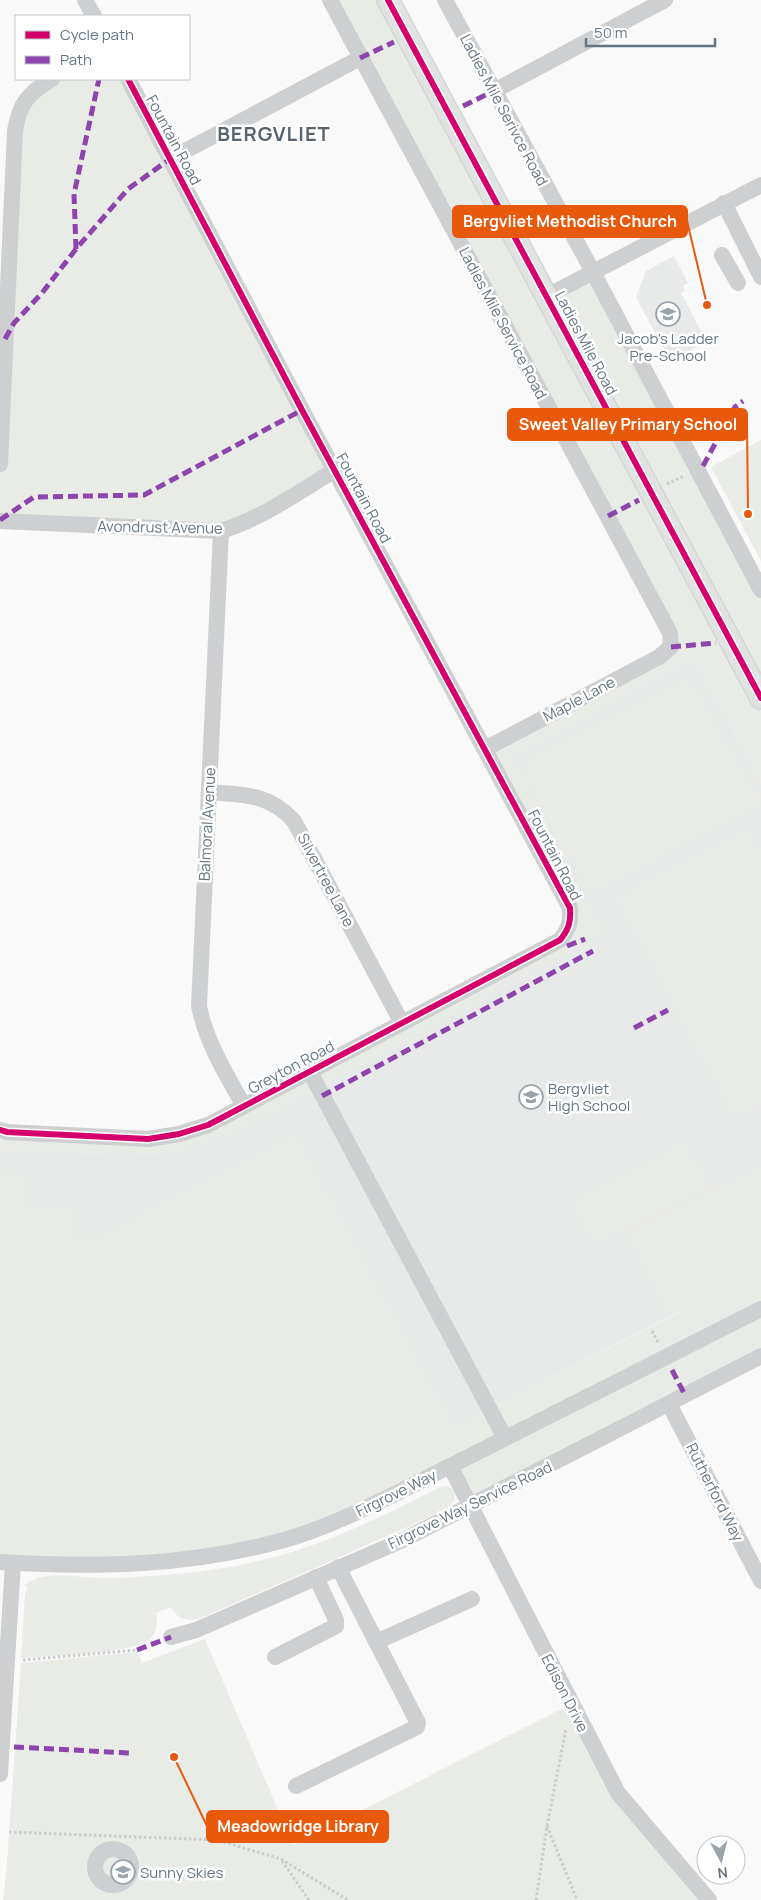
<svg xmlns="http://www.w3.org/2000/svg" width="761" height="1900" font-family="Manrope,sans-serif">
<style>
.built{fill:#e8e9e9}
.green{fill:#e8ebe6}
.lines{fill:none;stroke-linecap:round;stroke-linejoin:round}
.major-casing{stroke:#d5d6d7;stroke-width:24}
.path{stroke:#cbcccd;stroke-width:3;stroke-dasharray:2.5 2.5;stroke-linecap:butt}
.minor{stroke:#cecfd0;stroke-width:16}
.major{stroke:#e1e2e2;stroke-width:21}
.quiet{stroke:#8e44ad;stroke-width:5;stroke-dasharray:10 5;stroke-linecap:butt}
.cycleway-casing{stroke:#fff;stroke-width:9}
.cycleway{stroke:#d6006c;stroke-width:6}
.labels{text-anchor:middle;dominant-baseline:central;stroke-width:5;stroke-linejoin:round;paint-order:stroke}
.street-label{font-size:15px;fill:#657683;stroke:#fff}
.poi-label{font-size:15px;fill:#657683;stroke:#fff;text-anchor:start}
.district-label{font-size:20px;font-weight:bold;letter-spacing:1px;fill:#57646e;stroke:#fff}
.leader{fill:none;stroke:#e8590c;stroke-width:2}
.callout-dot{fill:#e8590c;stroke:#fff;stroke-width:2}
.callout{fill:#e8590c;stroke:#e8590c;stroke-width:2}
.callout-label{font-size:16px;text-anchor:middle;font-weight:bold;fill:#fff}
</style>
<rect width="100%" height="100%" fill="#f9f9f9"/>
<g class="built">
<path d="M674 256 688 283 683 286 685 290 681 293 702 333 706 331 711 340 670 361 636 297 646 271Z"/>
<path d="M694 658 761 783V1270L319 1496 0 1526V1151L173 1154 282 1107 604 932 511 757Z"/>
</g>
<g class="green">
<path d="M330 0H388L547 296 593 272 761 589V783L694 658 511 757 605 932 282 1107 223 1137 173 1154 0 1151V1130L179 1134 560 940 571 920 485 749 671 647Z"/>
<path d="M52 79H128L335 470 241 525 0 521V464L18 113Z"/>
<path d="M761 440V561L711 467Z"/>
<path d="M688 676 761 798V804L590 896 524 775 529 758Z"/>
<path d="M748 827 761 850V1104L733 1119 615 897Z"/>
<path d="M295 1132 455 1426 688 1308 668 1317 625 1232 761 1164V1356L470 1506 450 1466 397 1493 225 1554 0 1562V1172H30L29 1208 76 1209 75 1236H99Z"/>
<path d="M686 1140 710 1186 591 1246 570 1202Z"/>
<path d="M447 1486 451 1488 454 1492 455 1500 448 1507 412 1525 199 1619C186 1621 177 1619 171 1607L156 1613C158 1623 157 1634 148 1641 131 1653 47 1656 21 1658L25 1594 28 1588 25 1585C30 1581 36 1578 42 1577 63 1573 85 1578 106 1578 120 1578 134 1577 148 1576 198 1573 250 1566 298 1550 348 1534 394 1510 440 1487Z"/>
<path d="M205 1639 293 1845 571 1704 610 1781 709 1900H3L7 1864 21 1663 138 1652 142 1663Z"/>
</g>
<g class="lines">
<g class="major-casing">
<path id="major" d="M388 0 761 698"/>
</g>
<g class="path">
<path d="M667 484 684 476"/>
<path d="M652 1331 659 1344"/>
<path d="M23 1660 137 1650"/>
<path d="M547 1826 577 1900"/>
<path d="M9 1832 217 1840 281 1859 348 1900"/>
<path d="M282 1861 309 1900"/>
<path d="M536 1900 547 1826 566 1729"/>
</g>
<g class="minor">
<path d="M85 0 94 16"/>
<path d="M330 0 670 633 671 647 659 657 485 749"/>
<path d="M445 0 593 272 761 590"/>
<path d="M494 91 665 0"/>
<path d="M170 159 360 58"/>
<path d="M724 203 761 277"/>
<path d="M722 255 738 283"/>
<path d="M547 296 761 185"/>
<path d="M0 464 15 131C19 104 28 93 52 79"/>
<path d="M0 521 221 531C262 518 298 493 335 470"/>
<path d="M221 531 199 1006C206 1042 226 1074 244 1106"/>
<path d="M209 792C244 795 269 793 294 821L402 1023"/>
<path d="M310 1072 505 1438"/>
<path d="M0 1130 7 1132 148 1139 179 1134 208 1125 560 940C569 929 571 922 570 908L302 410 128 79"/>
<path d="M669 1404 761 1581"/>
<path d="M450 1466 618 1793 709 1900"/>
<path d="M0 1562C98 1568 189 1566 284 1540 323 1529 360 1511 397 1493L761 1309"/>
<path d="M171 1637 196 1630 403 1540 761 1356"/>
<path d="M376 1642 472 1599"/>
<path d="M275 1657 336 1626V1620L316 1577"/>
<path d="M0 1774 13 1563"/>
<path d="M296 1786 417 1727 418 1723 338 1567"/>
<circle cx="113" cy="1867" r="18"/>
</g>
<use href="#major" class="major"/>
<g class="quiet">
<path d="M360 58 394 42"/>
<path d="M463 106 494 91"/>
<path d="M76 249 74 194 99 79"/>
<path d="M5 339 14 323 42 293 76 249 128 189 170 159"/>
<path d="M703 466 735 407 743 401"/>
<path d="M608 516 639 500"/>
<path d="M0 520 34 497 144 495 302 410"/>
<path d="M671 647 716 643"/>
<path d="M567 946 585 939"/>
<path d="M634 1028 668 1010"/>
<path d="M322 1096 593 951"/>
<path d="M672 1370 685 1395"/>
<path d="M137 1650 171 1637"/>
<path d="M14 1747 130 1753"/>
</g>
<g class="cycleway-casing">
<g id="cycleway">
<path d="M388 0 761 698"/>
<path d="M0 1130 7 1132 148 1139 179 1134 208 1125 560 940C569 929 571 922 570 908L302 410 128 79"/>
</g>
</g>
<use href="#cycleway" class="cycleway"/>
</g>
<defs>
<g id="school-ring" transform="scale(1.25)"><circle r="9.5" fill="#fff" stroke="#99a4ac" stroke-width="1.5"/><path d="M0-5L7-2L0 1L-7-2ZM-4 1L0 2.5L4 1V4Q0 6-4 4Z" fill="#99a4ac"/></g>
</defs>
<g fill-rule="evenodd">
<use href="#school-ring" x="668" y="314"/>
<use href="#school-ring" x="531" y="1097"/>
<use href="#school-ring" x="123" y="1872"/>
</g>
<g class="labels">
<g class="street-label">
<text transform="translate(504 110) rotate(62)">Ladies Mile Serivce Road</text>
<text transform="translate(174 140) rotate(62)">Fountain Road</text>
<text transform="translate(503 323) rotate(62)">Ladies Mile Service Road</text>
<text transform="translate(586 343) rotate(62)">Ladies Mile Road</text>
<text transform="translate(364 498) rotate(62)">Fountain Road</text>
<text transform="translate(160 527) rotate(1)">Avondrust Avenue</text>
<text transform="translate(579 699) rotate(-28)">Maple Lane</text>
<text transform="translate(207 824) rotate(-87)">Balmoral Avenue</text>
<text transform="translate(555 855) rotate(63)">Fountain Road</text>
<text transform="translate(326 880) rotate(62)">Silvertree Lane</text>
<text transform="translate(291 1067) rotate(-28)">Greyton Road</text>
<text transform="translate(715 1492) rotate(63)">Rutherford Way</text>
<text transform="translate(396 1493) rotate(-26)">Firgrove Way</text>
<text transform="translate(470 1505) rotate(-26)">Firgrove Way Service Road</text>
<text transform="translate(565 1693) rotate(63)">Edison Drive</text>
</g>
<g class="poi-label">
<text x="668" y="338" text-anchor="middle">Jacob's Ladder<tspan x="668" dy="17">Pre-School</tspan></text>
<text x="548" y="1088">Bergvliet<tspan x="548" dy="17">High School</tspan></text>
<text x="140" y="1872">Sunny Skies</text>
</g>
<g class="district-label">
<text x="274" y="133">BERGVLIET</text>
</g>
</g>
<path class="leader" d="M707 305L687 221M748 514L747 425M174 1757L207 1826"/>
<g class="callout-dot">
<circle cx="707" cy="305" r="5"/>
<circle cx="748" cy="514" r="5"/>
<circle cx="174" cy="1757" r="5"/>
</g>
<g class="callout">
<rect x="453" y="206" width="234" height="31" rx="5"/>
<rect x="508" y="409" width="239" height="31" rx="5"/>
<rect x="207" y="1811" width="181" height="31" rx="5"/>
</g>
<g class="callout-label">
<text x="570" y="227">Bergvliet Methodist Church</text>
<text x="628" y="430">Sweet Valley Primary School</text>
<text x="298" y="1832">Meadowridge Library</text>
</g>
<rect x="15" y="15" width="175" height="65" fill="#ffffff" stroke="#c1c8cd"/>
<rect x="25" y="31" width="25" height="8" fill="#d6006c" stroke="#c1c8cd"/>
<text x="60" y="40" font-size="15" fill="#657683">Cycle path</text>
<rect x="25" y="56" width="25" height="8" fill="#8e44ad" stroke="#c1c8cd"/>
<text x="60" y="65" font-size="15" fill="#657683">Path</text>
<g transform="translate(721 1860) rotate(173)"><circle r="24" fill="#ffffff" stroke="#c1c8cd"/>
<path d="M0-4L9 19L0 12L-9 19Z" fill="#99a4ac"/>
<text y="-8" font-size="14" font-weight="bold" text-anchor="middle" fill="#657683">N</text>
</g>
<path d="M586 38v8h129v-8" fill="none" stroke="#657683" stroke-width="2.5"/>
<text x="594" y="38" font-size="15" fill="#657683" stroke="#ffffff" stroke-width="4" paint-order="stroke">50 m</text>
</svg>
